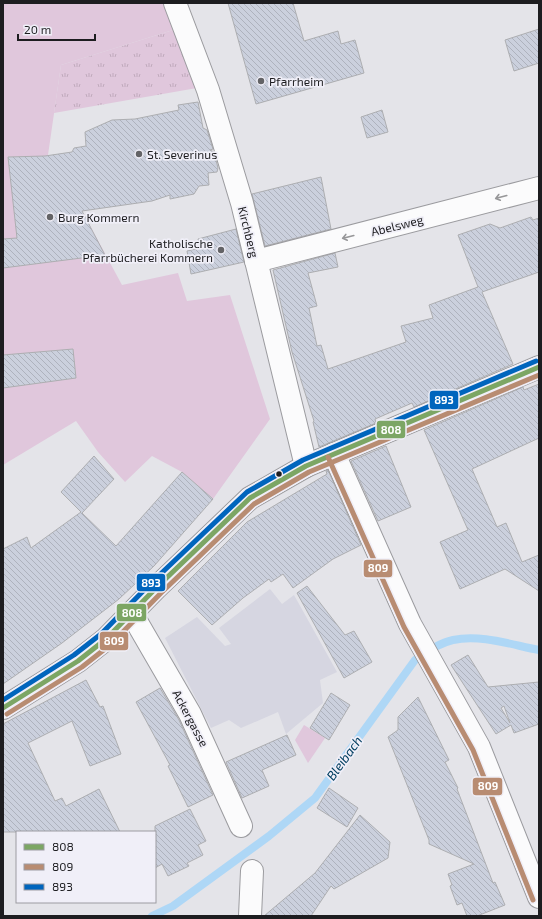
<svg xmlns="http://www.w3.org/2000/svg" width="542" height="919" font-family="'Exo 2',sans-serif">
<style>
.built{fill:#d6d6e1}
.grass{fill:url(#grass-tufts)}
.green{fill:#e0c7dc}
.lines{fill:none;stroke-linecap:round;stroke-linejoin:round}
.stream{stroke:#aed7f6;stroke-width:8}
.building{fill:url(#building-back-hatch);stroke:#adaeb1;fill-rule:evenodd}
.minor-casing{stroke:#9b9b9f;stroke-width:24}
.minor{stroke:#fbfbfc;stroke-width:22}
.bus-1-casing{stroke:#f0eff8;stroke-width:8}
.bus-2-casing{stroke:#f0eff8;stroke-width:8}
.bus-3-casing{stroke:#f0eff8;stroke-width:8}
.bus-1{stroke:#7ca664;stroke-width:5}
.bus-2{stroke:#b88c72;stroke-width:5}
.bus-3{stroke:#0065bd;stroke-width:5}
.oneway{stroke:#979799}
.poi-dot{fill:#636366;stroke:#f0eff8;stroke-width:1.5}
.bus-dot{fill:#1d1d20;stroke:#f0eff8;stroke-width:1.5}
.labels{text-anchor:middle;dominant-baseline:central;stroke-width:3.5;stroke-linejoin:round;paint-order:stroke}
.poi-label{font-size:12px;fill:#1d1d20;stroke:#f0eff8;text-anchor:start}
.street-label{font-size:12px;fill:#1d1d20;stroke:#f0eff8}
.water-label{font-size:13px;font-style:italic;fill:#013e60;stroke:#f0eff8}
.line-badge{stroke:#f0eff8;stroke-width:1.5}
.badge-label{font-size:11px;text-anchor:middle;font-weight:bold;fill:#fff}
</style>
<defs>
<pattern id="grass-tufts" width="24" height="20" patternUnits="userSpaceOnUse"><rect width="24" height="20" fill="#e0c7dc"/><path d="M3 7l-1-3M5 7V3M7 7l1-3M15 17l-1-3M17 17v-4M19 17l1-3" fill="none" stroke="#c0aabc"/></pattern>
<pattern id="building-back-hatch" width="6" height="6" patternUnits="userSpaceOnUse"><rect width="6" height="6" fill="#cbd0dd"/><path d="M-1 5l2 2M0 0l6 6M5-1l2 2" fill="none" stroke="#aeb2bd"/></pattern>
</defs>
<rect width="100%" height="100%" fill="#e4e4e9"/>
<path class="built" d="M270 589 282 604 294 595 337 672 320 680 323 703 286 734 278 712 241 728 229 720 211 728 165 638 197 617 225 646 231 644 219 628Z"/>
<path class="grass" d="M173 30 197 88 54 113 61 65Z"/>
<g class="green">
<path d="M3 3H163L173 30 61 65 48 155 50 184 74 196 122 285 178 273 187 301 230 295 270 419 213 499 182 472 152 456 125 482 98 452 76 421 3 465Z"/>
<path d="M304 725 325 738 308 763 295 740Z"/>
</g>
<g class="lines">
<path class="stream" d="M152 916 173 906 269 836 315 798 415 660C427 652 439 643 453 640 481 634 512 645 539 650"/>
</g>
<g class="building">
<path d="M228 3H293L304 41 338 31 341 44 355 40 364 73 256 104Z"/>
<path d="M539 29V63L514 71 505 40Z"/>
<path d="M198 102 203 128 207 130 213 149 210 150 214 152 218 168 217 172 208 173 209 185 199 186 194 194 170 199V195L152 201 82 211 105 255 3 268V239L17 238 8 157 45 156 72 152 74 148 86 146 85 132 112 120 135 119 179 110 178 105Z"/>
<path d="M382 110 388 132 367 138 361 117Z"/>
<path d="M321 177 331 229 265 246 252 194Z"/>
<path d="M531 217 533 220 539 218V272L482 292 513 364 414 407 412 403 375 419 376 423 319 447 313 422 314 421 292 352 273 270 335 253 338 267 308 273 317 306 309 308 317 346 321 345 328 369 406 342 401 326 433 318 429 305 478 287 458 235 490 224 500 228Z"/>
<path d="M236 229 244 262 191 274 187 251 200 248 198 239Z"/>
<path d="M73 349 76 378 3 388V355Z"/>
<path d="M539 384V438L472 469 497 527 506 523 522 562 539 555V591L505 569 460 589 440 542 468 530 424 430 523 387 524 390Z"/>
<path d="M386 446 411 507 378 521 351 461Z"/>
<path d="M94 456 114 479 82 513 116 546 182 472 213 499 154 566 119 599 62 643 3 684V549L27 537 31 548 81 512 61 492Z"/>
<path d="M328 470 361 545 333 559 293 588 283 574 271 582 269 579 243 598 212 625 178 591 247 522 327 474 326 471Z"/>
<path d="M307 586 345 635 354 631 372 662 344 678 297 593Z"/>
<path d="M468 655 488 687 539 682V724L514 733 511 725 496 734 451 665ZM504 706 510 723 501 708Z"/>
<path d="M86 680 100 707 103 706 121 754 90 766 72 721 28 743 55 801 62 798 66 806 99 789 120 832H3V724Z"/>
<path d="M160 688 179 720 213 795 188 807 168 766 170 765 136 702Z"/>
<path d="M331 693 350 705 329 740 310 728Z"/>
<path d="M418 697 449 760 445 762 458 788 457 789 493 883 495 882 505 905 477 916H467L462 903 457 905 450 886 452 885 448 874 474 864 429 844V840L388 737 398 730V717Z"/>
<path d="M287 735 296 755 262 770 269 786 242 798 226 762Z"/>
<path d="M329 788 358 808 347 827 317 808Z"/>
<path d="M190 809 206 841 198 845 203 855 187 863 189 866 168 876 162 864 155 868V826Z"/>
<path d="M360 815 390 842 388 858 334 889 331 886 311 916H264L315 873Z"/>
</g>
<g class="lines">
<g class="minor-casing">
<g id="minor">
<path d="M175 3 208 90 242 203 306 466"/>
<path d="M256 261 539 188"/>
<path d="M334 454 410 624 479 747 539 897"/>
<path d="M132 614 190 714 241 826"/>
<path d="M3 708 78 661 106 639 156 588 250 498 306 466 539 367"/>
<path d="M250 916 252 871"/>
</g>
</g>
<use href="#minor" class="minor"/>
<g class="bus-1-casing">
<path id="bus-1" d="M3 708 78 661 106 639 156 588 250 498 306 466 539 367"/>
</g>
<g class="bus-2-casing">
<g id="bus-2">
<path d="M328 457 404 627 473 750 533 900"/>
<path d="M7 714 82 667 110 645 161 593 254 504 309 472 539 375"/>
</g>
</g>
<g class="bus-3-casing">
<path id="bus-3" d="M3 700 74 655 101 634 151 583 247 492 303 460 536 361"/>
</g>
<use href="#bus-1" class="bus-1"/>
<use href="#bus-2" class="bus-2"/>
<use href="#bus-3" class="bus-3"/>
</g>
<defs><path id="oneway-shaft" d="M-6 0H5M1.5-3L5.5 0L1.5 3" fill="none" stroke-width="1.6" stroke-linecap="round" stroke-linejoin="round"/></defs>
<g class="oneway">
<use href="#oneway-shaft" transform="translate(501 197) rotate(165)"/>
<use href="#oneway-shaft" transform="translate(348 237) rotate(166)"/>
</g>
<g class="poi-dot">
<circle cx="261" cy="81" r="4"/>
<circle cx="139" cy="154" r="4"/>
<circle cx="50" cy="217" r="4"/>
<circle cx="221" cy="250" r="4"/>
</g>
<circle class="bus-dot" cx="279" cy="474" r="3.5"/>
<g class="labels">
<g class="poi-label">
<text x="269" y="81">Pfarrheim</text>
<text x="147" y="154">St. Severinus</text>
<text x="58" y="217">Burg Kommern</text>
<text x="213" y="243" text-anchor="end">Katholische<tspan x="213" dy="14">Pfarrbücherei Kommern</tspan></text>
</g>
<g class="street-label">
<text transform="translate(397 225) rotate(-14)">Abelsweg</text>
<text transform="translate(249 232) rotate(76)">Kirchberg</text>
<text transform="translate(191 718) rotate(62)">Ackergasse</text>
</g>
<g class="water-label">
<text transform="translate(344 758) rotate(-54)">Bleibach</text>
</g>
</g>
<g class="line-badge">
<rect x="429" y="390" width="30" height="20" rx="4" fill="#0065bd"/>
<rect x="376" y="420" width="30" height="19" rx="4" fill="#7ca664"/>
<rect x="363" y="559" width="30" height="19" rx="4" fill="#b88c72"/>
<rect x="136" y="573" width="30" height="19" rx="4" fill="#0065bd"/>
<rect x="116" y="603" width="31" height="19" rx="4" fill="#7ca664"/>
<rect x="99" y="631" width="30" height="20" rx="4" fill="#b88c72"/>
<rect x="472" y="777" width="31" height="19" rx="4" fill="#b88c72"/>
</g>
<g class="badge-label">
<text x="444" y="404">893</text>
<text x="391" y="434">808</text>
<text x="378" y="572">809</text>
<text x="151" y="587">893</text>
<text x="132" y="617">808</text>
<text x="114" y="645">809</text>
<text x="488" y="790">809</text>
</g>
<rect width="542" height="919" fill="none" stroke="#1d1d20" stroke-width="8"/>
<rect x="16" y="831" width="140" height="72" fill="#f0eff8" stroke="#9c9ba2"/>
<rect x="24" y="844" width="20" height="6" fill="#7ca664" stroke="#9c9ba2"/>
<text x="52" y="851" font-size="12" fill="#1d1d20">808</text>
<rect x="24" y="864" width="20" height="6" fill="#b88c72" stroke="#9c9ba2"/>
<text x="52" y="871" font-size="12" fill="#1d1d20">809</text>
<rect x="24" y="884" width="20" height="6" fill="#0065bd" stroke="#9c9ba2"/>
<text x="52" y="891" font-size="12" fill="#1d1d20">893</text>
<path d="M18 34v6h77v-6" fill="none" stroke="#1d1d20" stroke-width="2"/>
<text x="24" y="34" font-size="12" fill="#1d1d20" stroke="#f0eff8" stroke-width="3" paint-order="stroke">20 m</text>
</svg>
